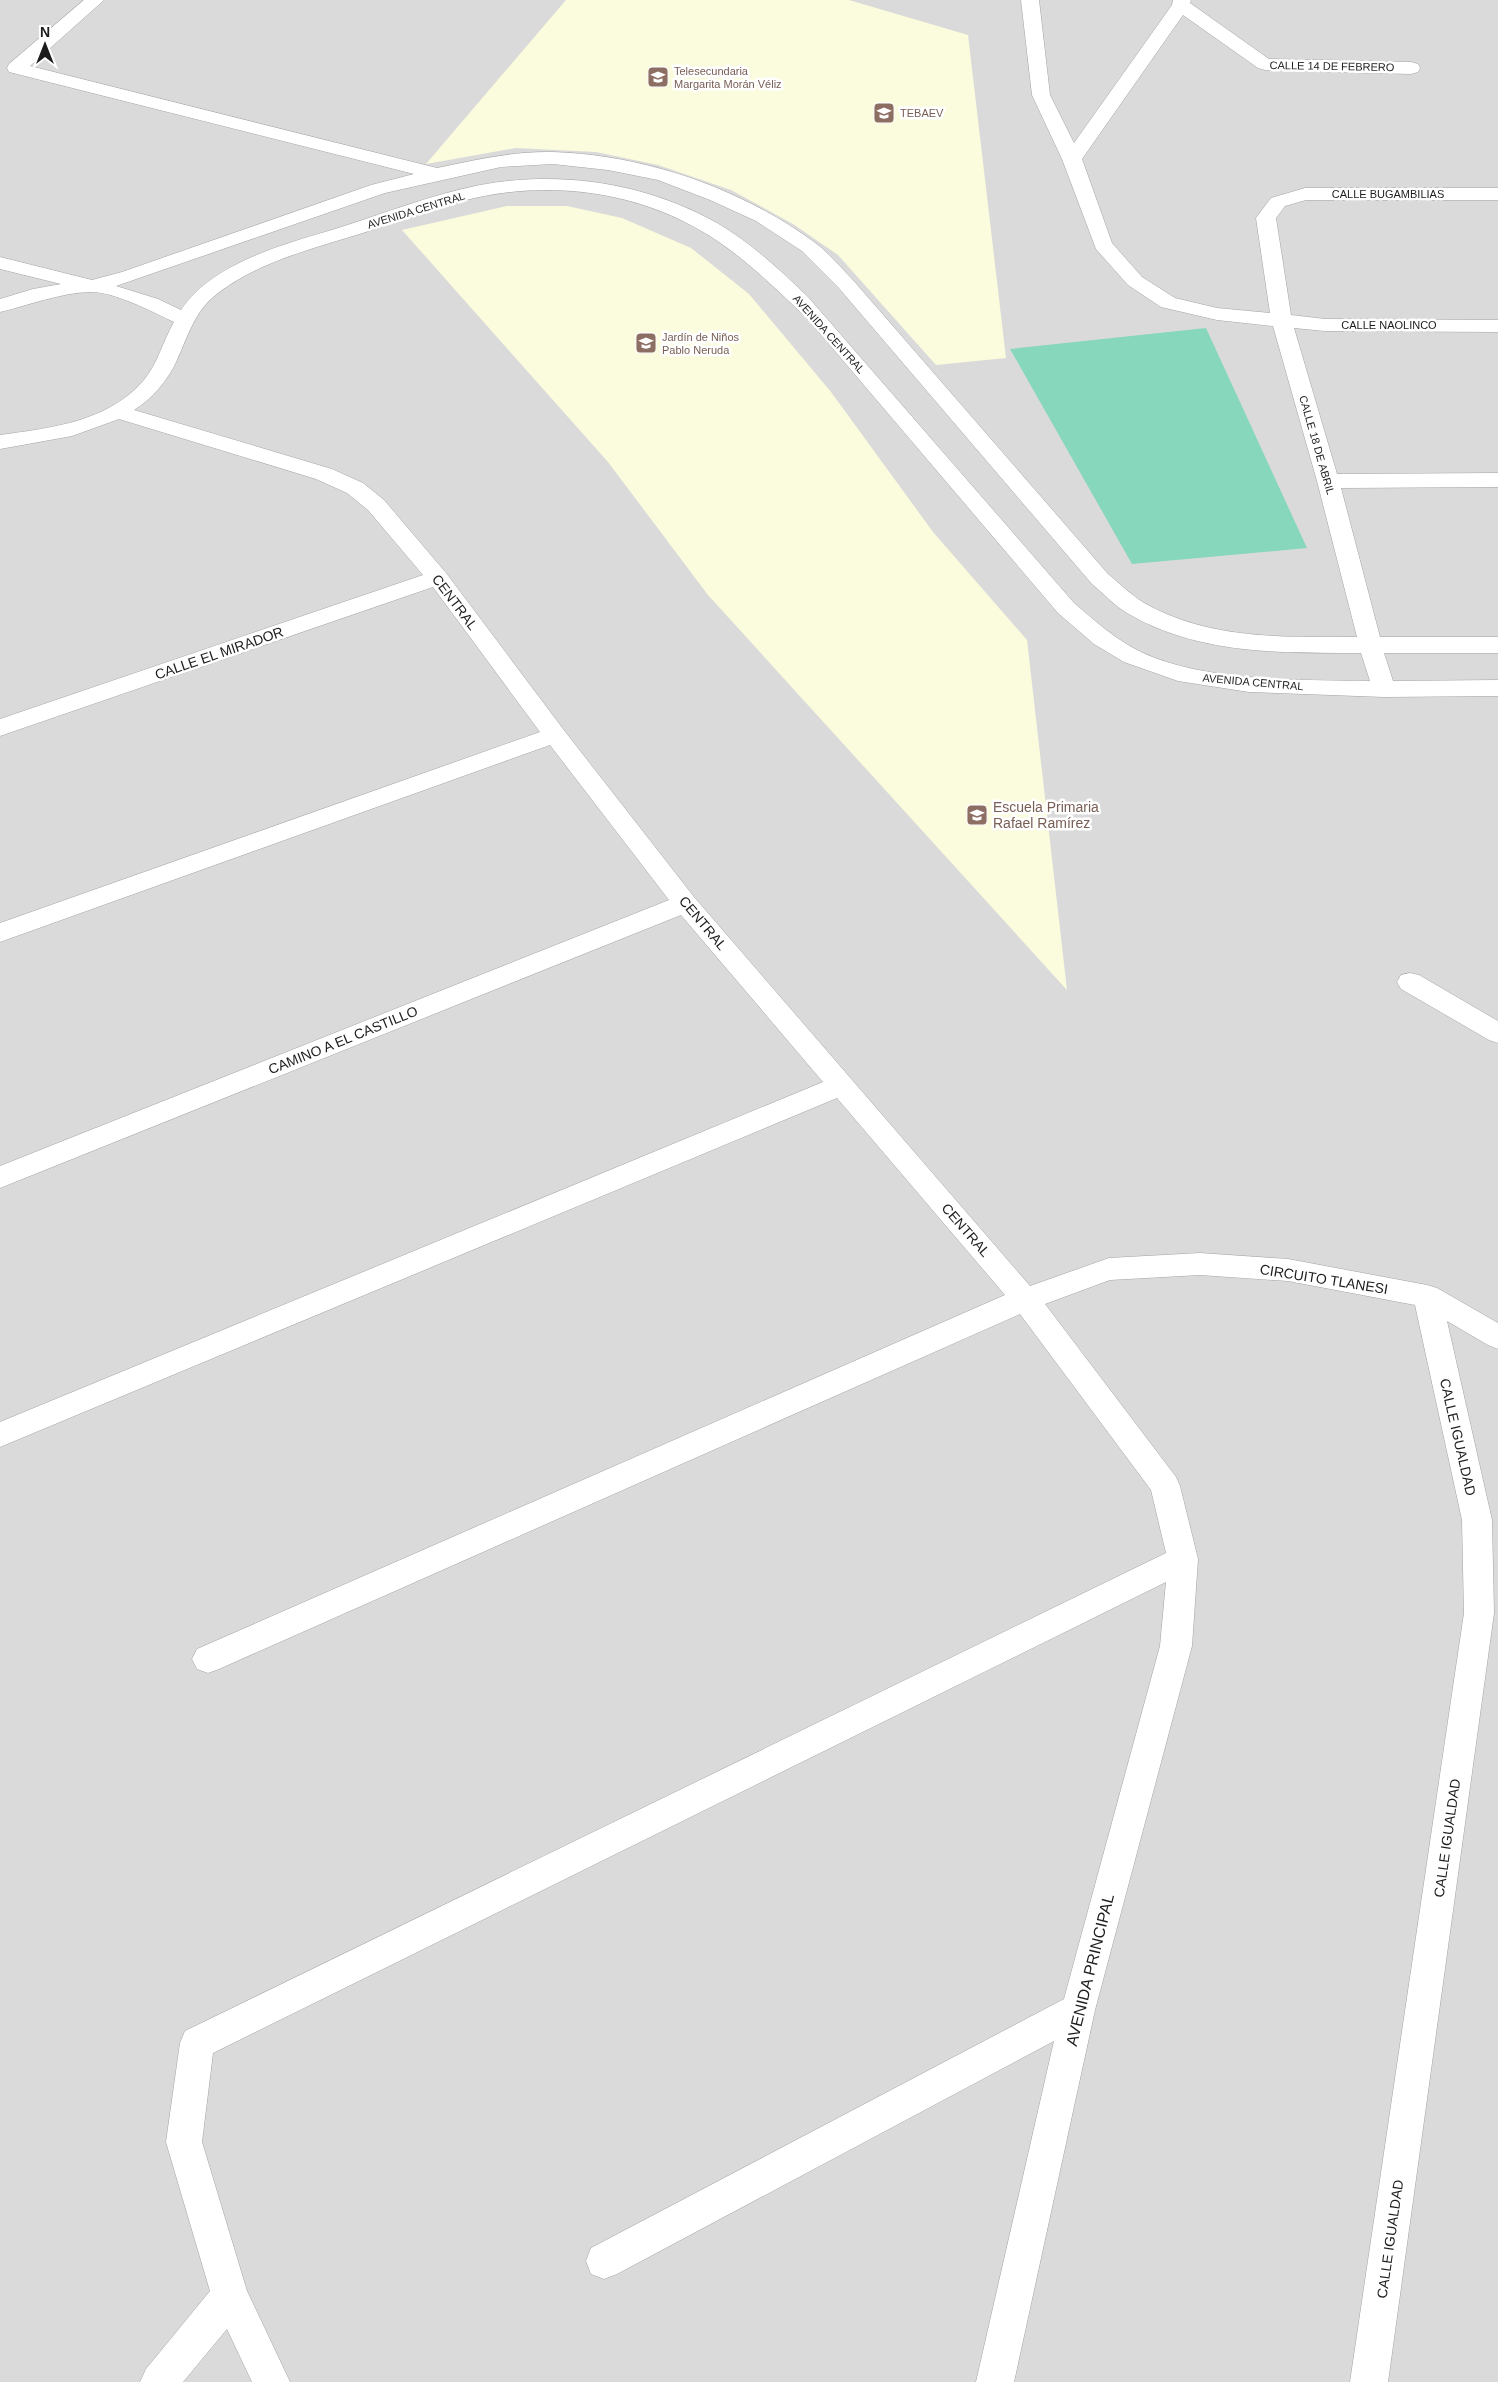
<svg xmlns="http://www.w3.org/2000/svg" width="1498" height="2382" font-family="Arial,sans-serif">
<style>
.residential{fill:#dbdada}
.education{fill:#fbfcdd}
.pitch{fill:#87d7bc}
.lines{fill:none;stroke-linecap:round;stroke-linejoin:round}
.minor-casing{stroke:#a4a4a4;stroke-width:1}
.minor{fill:#fff;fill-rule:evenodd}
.labels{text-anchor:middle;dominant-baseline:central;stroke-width:5;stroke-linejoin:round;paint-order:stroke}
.far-street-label{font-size:11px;fill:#1d1d1d;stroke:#fff}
.far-education-label{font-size:11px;fill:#785e54;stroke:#fff;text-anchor:start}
.street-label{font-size:14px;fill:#1d1d1d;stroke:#fff}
.education-label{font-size:14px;fill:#785e54;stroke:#fff;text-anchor:start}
.near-street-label{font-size:16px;fill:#1d1d1d;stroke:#fff}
</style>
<rect width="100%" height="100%" fill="#edeae3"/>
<rect class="residential" x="0" y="0" width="1498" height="2382"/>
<g class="education">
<path d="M566 0H849L968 35 1006 358 936 365 838 255 793 224 731 190 658 165 596 152 516 148 426 164Z"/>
<path d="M507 206H567L622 218 691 248 749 294 831 392 933 532 1027 640 1067 990 708 595 608 462 402 230Z"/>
</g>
<path class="pitch" d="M1206 328 1307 548 1132 564 1010 349Z"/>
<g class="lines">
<g class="minor-casing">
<g id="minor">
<path d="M84 0H104L30 66 437 168C475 160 514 151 553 152 645 155 740 188 814 242 828 252 840 267 852 279L1108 574C1119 583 1131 595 1144 603 1210 640 1283 637 1357 637L1317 481 1273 326 1217 320 1161 307 1128 285 1096 249 1062 159 1032 95 1021 0H1039L1050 95 1074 143 1172 5 1173 0H1191L1190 3 1269 59 1411 62 1418 64 1420 68 1418 72 1411 74 1265 70 1258 68 1183 15 1082 159 1112 243 1142 277 1175 298 1217 308 1270 313 1256 218 1271 198 1305 188H1498V200H1306L1285 206 1276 218 1291 315 1325 319 1498 320V332L1325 331 1294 328 1337 474 1498 473V487L1341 488 1380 637H1498V653H1384L1393 681 1498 680V696L1384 697 1249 692 1178 681 1124 662 1094 644 1058 613 806 317C778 291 751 264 719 242 649 194 561 180 479 197 441 205 405 219 369 231 316 248 256 261 212 298 194 314 187 338 177 360 168 380 153 398 134 410L332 469 363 483 384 500 446 573 563 729 694 897 1030 1286 1109 1258 1200 1253 1288 1259 1427 1285 1437 1288 1498 1323V1349L1488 1345 1447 1321 1492 1520 1494 1613 1388 2382H1350L1464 1613 1462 1520 1415 1305 1288 1281 1200 1275 1110 1280 1045 1304 1176 1477 1180 1486 1198 1559 1192 1646 1095 2010 1014 2382H976L1054 2041 617 2274 604 2279 591 2274 586 2261 591 2248 1064 1999 1160 1646 1166 1582 213 2053 202 2142 247 2291 290 2382H252L227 2329 183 2382H140L146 2369 210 2291 166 2142 180 2043 185 2031 1166 1553 1151 1490 1020 1314 219 1669 208 1673 197 1669 192 1659 197 1649 1005 1295 837 1098 0 1447V1422L823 1082 681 915 0 1188V1166L669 900 550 745 0 942V923L540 732 433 587 0 736V719L423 575 368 510 347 493 316 479 119 419 72 436 0 449V435C51 428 108 422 144 380 158 363 163 341 174 322 153 312 113 291 90 292 59 293 30 305 0 312V299L33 289 61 284 0 269V257L92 280 122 272 371 185 414 174 9 72 7 68 9 64ZM553 164 608 170 658 180 710 200 756 221 802 251 838 287 1092 584C1103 593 1115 606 1127 613 1199 655 1281 653 1361 653L1370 681C1300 680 1204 682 1141 652 1116 640 1095 621 1074 603L808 297C780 270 751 243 717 223 646 183 561 170 480 185 430 195 383 214 335 229 285 244 212 263 181 310L158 299 116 286 385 193 501 167Z"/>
<path d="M1410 973 1419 975 1498 1021V1043L1489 1040 1401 989 1397 982 1401 975Z"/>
</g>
</g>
<use href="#minor" class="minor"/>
</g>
<defs>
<g id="school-square" transform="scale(1.125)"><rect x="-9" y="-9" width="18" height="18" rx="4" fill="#8d6e63" stroke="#fff"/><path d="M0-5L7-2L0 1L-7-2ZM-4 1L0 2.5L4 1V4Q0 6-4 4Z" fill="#fff"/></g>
</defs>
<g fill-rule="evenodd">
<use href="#school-square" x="658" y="77"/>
<use href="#school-square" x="884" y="113"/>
<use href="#school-square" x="646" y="343"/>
<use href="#school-square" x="977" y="815"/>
</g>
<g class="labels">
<g class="far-street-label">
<text transform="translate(1332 66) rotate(1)">CALLE 14 DE FEBRERO</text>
<text x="1388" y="194">CALLE BUGAMBILIAS</text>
<text transform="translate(416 210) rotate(-17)">AVENIDA CENTRAL</text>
<text x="1389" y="325">CALLE NAOLINCO</text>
<text transform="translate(829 334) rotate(48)">AVENIDA CENTRAL</text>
<text transform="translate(1317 445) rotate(74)">CALLE 18 DE ABRIL</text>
<text transform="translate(1253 682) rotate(5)">AVENIDA CENTRAL</text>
</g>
<g class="far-education-label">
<text x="674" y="71">Telesecundaria<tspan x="674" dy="13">Margarita Morán Véliz</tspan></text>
<text x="900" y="113">TEBAEV</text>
<text x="662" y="337">Jardín de Niños<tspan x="662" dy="13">Pablo Neruda</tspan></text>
</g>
<g class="street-label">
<text transform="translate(455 602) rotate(53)">CENTRAL</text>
<text transform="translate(219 653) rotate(-19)">CALLE EL MIRADOR</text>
<text transform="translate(703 923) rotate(50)">CENTRAL</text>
<text transform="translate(343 1040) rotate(-22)">CAMINO A EL CASTILLO</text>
<text transform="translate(966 1230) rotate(49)">CENTRAL</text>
<text transform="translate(1324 1279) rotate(9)">CIRCUITO TLANESI</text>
<text transform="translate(1458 1437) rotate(77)">CALLE IGUALDAD</text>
<text transform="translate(1447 1838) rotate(-82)">CALLE IGUALDAD</text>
<text transform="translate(1390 2239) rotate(-82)">CALLE IGUALDAD</text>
</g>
<g class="education-label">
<text x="993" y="807">Escuela Primaria<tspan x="993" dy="16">Rafael Ramírez</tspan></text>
</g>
<g class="near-street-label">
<text transform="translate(1090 1970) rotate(-76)">AVENIDA PRINCIPAL</text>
</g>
</g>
<g transform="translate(45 45)" stroke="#ffffff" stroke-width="4" paint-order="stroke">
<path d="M0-4L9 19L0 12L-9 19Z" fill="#1d1d1d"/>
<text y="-8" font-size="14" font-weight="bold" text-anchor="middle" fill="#1d1d1d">N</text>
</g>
</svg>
